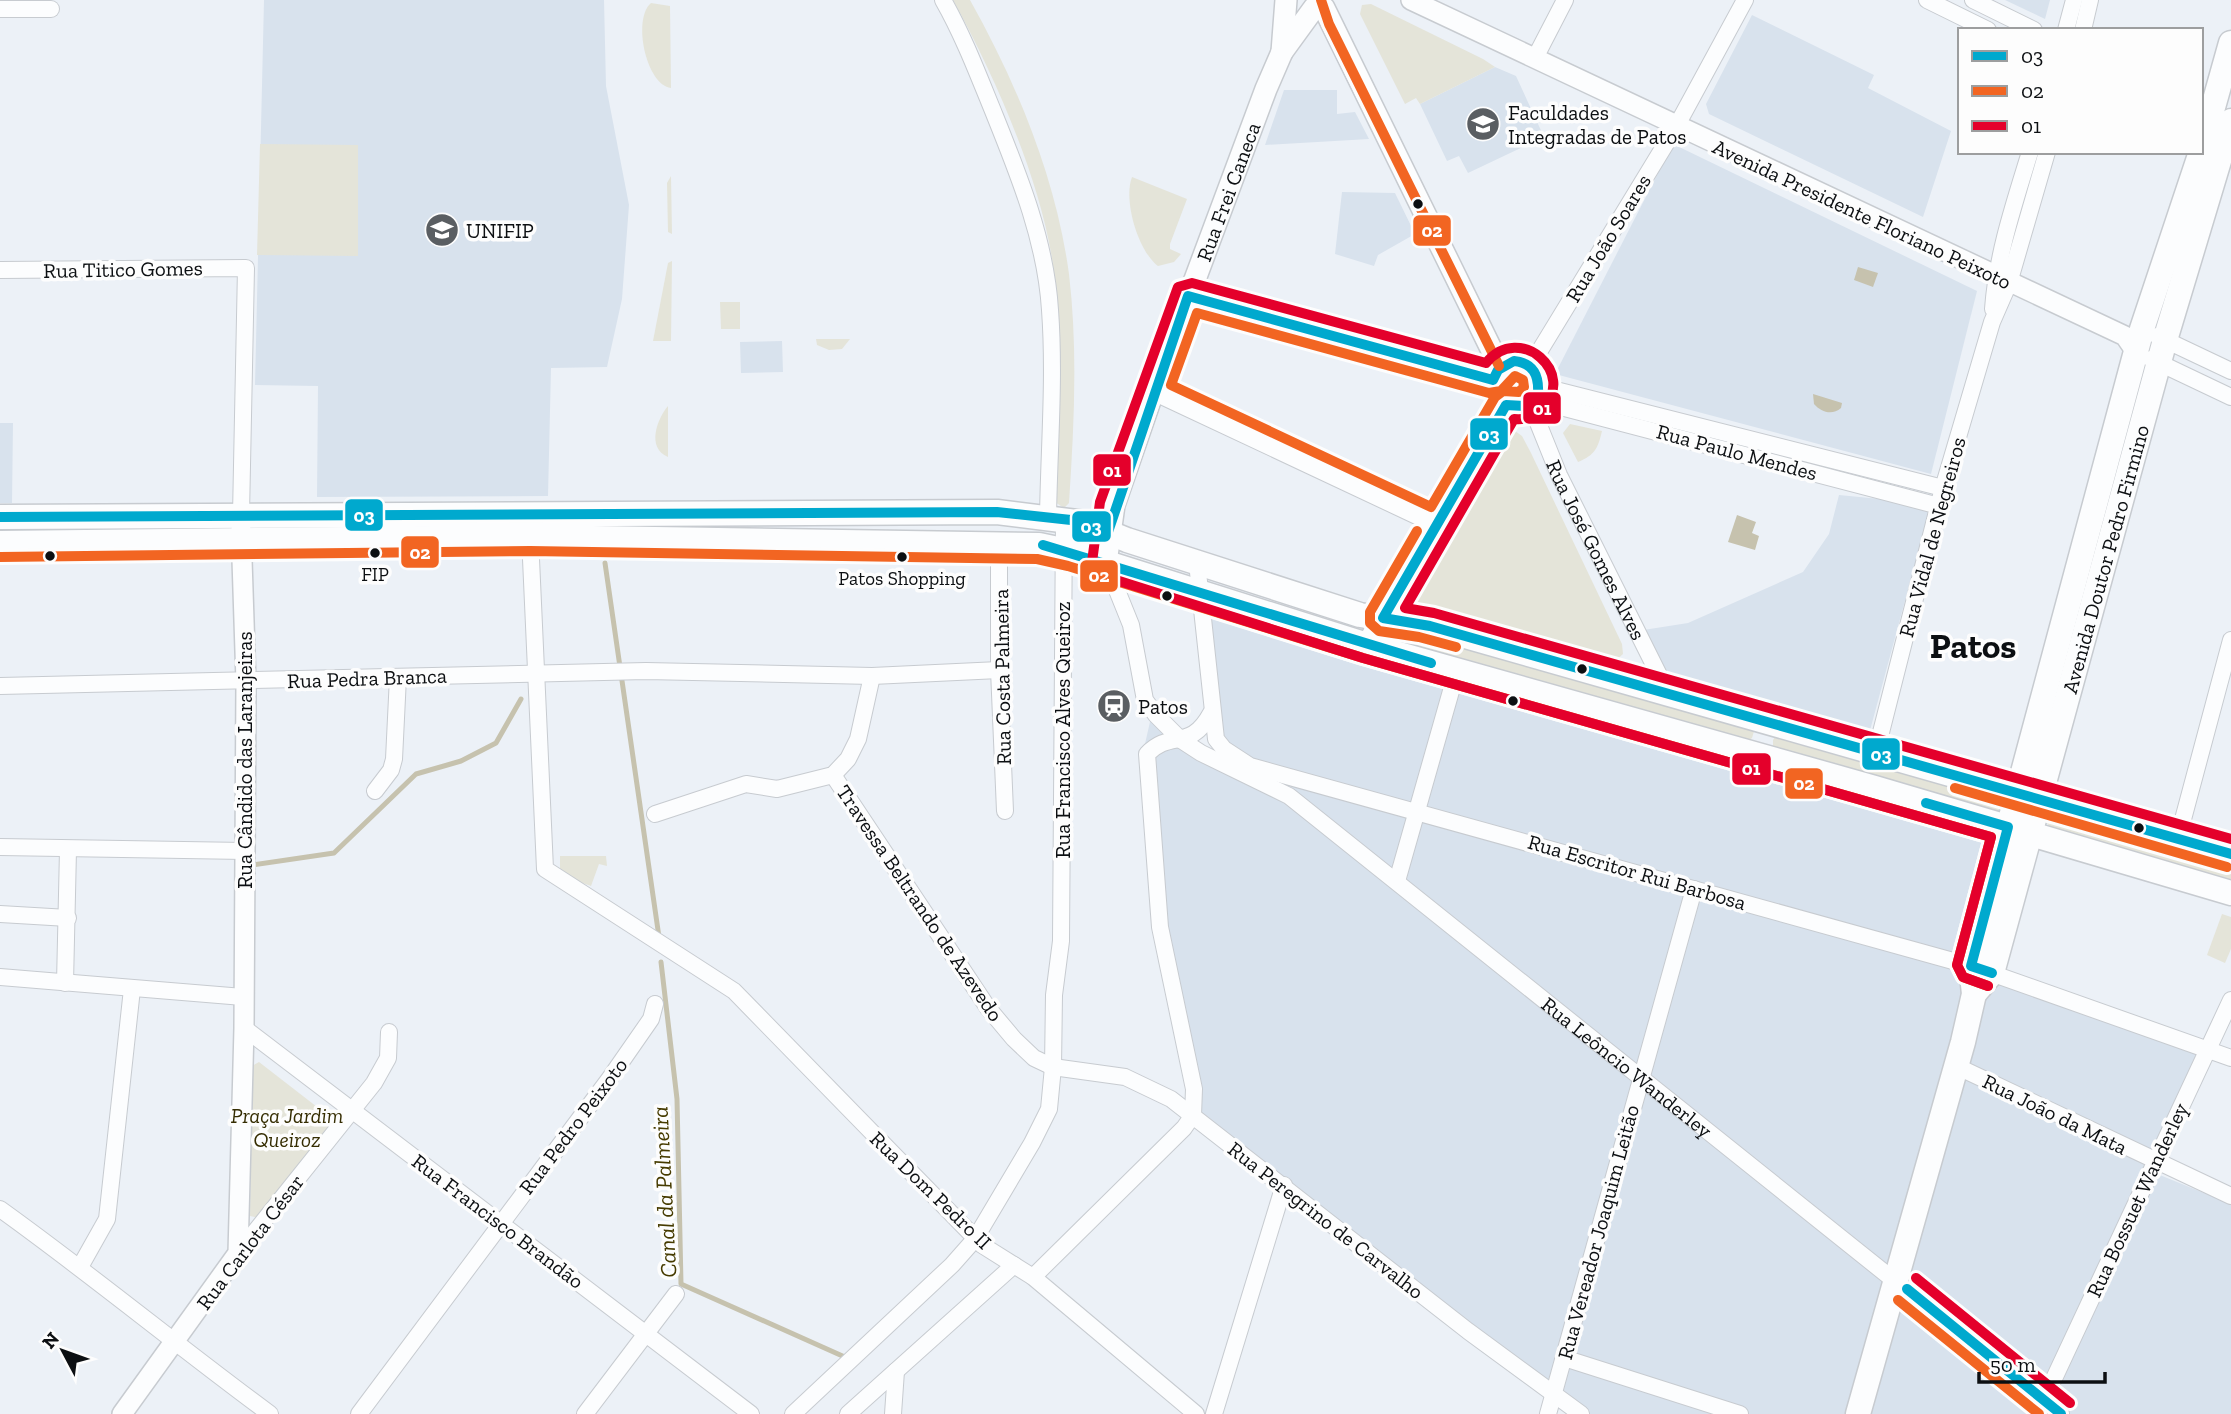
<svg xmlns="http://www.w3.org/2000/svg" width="2231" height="1414" font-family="'Zilla Slab',serif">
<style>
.built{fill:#d8e2ed}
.green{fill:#e4e4d9}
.water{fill:#c6c2ae}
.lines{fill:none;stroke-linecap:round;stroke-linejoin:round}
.stream{stroke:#c6c2ae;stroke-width:5}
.minor-casing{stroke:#c7cbd0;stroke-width:18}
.tertiary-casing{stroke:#c7cbd0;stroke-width:22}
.secondary-casing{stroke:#c7cbd0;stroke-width:24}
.primary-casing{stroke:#c7cbd0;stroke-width:27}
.minor{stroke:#fcfdfe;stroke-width:16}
.tertiary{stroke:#fcfdfe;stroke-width:19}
.secondary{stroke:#fcfdfe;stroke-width:21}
.primary{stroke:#fcfdfe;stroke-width:24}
.bus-1-casing{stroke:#fdfdfd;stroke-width:16}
.bus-2-casing{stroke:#fdfdfd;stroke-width:16}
.bus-3-casing{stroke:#fdfdfd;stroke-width:16}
.bus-1{stroke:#00a9ce;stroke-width:10}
.bus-2{stroke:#f26522;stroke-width:10}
.bus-3{stroke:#e4002b;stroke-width:10}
.bus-dot{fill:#0c0f12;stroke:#fdfdfd;stroke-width:2.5}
.labels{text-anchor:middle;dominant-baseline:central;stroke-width:7;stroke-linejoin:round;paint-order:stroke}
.bus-label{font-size:19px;fill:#0c0f12;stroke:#fdfdfd}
.poi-label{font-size:21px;fill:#0c0f12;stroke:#fdfdfd;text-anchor:start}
.street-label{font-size:21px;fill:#0c0f12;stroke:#fdfdfd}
.park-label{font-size:21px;font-style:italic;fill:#352d02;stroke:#fdfdfd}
.water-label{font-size:23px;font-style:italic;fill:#463b00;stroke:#fdfdfd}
.town-label{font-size:35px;font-weight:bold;fill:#0c0f12;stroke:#fdfdfd}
.line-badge{stroke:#fdfdfd;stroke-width:2.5}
.badge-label{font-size:19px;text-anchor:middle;font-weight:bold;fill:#fff}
</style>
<rect width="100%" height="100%" fill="#ecf1f7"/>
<g class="built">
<path d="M264 0H604L606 86 629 205 622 299 607 367 551 368 548 496 317 497 318 386 255 385Z"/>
<path d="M2005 0H2050L2045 19Z"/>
<path d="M1752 15 1874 75 1868 88 1951 131 1923 217 1709 114 1706 104Z"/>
<path d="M1495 67 1516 76 1544 137 1468 173 1459 156 1447 161 1420 104Z"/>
<path d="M1284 90H1337V114L1355 112 1369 139 1265 145Z"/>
<path d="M1673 144 1977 291 1931 474 1555 374Z"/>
<path d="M1342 192 1395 193 1415 234 1378 255 1374 266 1335 254Z"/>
<path d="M782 341 783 372 741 373 740 342Z"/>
<path d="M0 423H13L12 503H0Z"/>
<path d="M1839 495 1931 504 1865 749 1668 693 1637 631 1688 623 1803 572 1829 534Z"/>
<path d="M1202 593 2008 827 1890 1276 1907 1289 1992 973 2207 1049 2150 1171 2231 1204V1414H1581L1189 1113 1191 1100 1142 757 1152 713 1161 724 1281 791 1221 747Z"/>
</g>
<g class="green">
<path d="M953 0H970C1017 84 1056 178 1069 274 1078 350 1074 427 1069 503L1064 508 1055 502C1056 427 1063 348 1054 273 1044 187 995 76 953 0Z"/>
<path d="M651 3 670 6 671 88C646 85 632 19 651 3Z"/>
<path d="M1371 4 1483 59 1495 67 1420 104 1416 98 1405 104 1360 14 1362 5Z"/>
<path d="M260 144 358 145V256L257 255Z"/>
<path d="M671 176 672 234 668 232 667 183Z"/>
<path d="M1132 177 1187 199 1170 244V249L1181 254 1174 262 1158 266C1138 251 1123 200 1132 177Z"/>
<path d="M672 261 671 341H653L668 263Z"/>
<path d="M720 302H740V329H721Z"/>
<path d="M816 339H850L842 349 829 350 817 345Z"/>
<circle cx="1515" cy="379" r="10"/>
<path d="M668 406V457C646 448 657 419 668 406Z"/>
<path d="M1570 424 1602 431C1598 448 1595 455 1578 462L1563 433Z"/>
<path d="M1515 431 1522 436 1531 453 1622 644 1623 654 1612 664 1427 612 1411 600V587L1492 450 1506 432Z"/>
<path d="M1400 629 1755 728 1752 738 1743 745 1387 639 1391 631Z"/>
<path d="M1777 734 2002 796 2006 804 1996 819 1773 749V740Z"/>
<path d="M2055 812 2231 860V885L2052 830 2044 819Z"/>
<path d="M560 856H606L607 866 599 864 591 886 568 878 560 871Z"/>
<path d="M2222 914 2231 917V949L2225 963 2207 955Z"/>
<path d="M259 1062 330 1117 331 1126 260 1218 250 1216 252 1066Z"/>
</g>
<g class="water">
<path d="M1858 267 1878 273 1873 287 1854 280Z"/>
<path d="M1813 394 1842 403 1841 408C1832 416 1821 412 1814 404Z"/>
<path d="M1737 515 1756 522 1752 533 1759 536 1755 550 1728 542Z"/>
</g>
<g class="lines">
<g class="stream">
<path d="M605 563 659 937"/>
<path d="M252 865 334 853 416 774 461 761 496 743 521 699"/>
<path d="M661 962 677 1099 681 1284 847 1358"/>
</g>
<g class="minor-casing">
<g id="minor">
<path d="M943 0C964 37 979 77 995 116 1020 178 1046 243 1050 310 1055 378 1049 449 1048 517"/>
<path d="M1927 0 1988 30"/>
<path d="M1973 0 2034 30"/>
<path d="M0 9H51"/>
<path d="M2066 30 2074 0"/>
<path d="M2083 30 2090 0"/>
<path d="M1535 58 1565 0"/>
<path d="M0 270 246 268 241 515"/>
<path d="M1188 296 1493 380"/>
<path d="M1993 309C1997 254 2014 204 2030 152"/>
<path d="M2157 336 2231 371"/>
<path d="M2151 359 2231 397"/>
<path d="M1531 365 1676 127 1745 0"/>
<path d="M1540 386 1943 488"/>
<path d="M1153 392 1436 525"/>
<path d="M1534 400 1939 506"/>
<path id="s1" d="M1530 403 1559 475 1668 693"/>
<path d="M530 537 545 869 734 991 982 1245 1033 1277 1196 1414"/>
<path d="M999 543V670L1005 811"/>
<path id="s2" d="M1106 563 1131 625 1145 700 1156 715 1181 740 1201 753 1289 796 2061 1414"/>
<path d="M1197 563 1216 739 1224 749 1250 766 1971 966 2231 1058"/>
<path d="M0 686 646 671 872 676 999 670"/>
<path d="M1876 752 1943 488 1992 322 2009 283 2047 152"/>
<path d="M833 775 988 1008 1014 1039 1034 1058 1053 1067 1125 1077 1171 1099 1468 1331 1581 1414"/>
<path d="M375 791 391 770 394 759 398 677"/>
<path d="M655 814 746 784 777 789 833 775 848 759 858 739 872 676"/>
<path d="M2178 838 2231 640"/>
<path d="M0 847 245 851"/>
<path d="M1397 881 1457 670"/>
<path d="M0 914 68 918"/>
<path d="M0 977 243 997"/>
<path d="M65 983 68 850"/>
<path d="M244 1028 751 1414"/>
<path d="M1956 1066 2231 1196"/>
<path d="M0 1209C92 1275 179 1347 270 1414"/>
<path d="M238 1253 374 1083 388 1058 389 1032"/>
<path d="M80 1267 107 1219 132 989"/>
<path d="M1033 1277 1184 1128 1193 1115 1194 1089 1160 927 1147 754C1171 729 1190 752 1211 713"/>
<path d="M1564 1358 1740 1414"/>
<path d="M2044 1400 2231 1000"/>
<path d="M359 1414 610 1078 651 1019 655 1004"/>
<path d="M585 1414 676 1294"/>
<path d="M793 1414 952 1265 975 1239 1032 1143 1049 1109 1053 1067 1054 995 1061 941 1064 519"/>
<path d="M848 1414 1014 1265"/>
<path d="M893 1414 896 1371"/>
<path d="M1214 1414 1284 1185"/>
<path d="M1548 1414 1694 889"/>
</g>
</g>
<g class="tertiary-casing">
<g id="tertiary">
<path d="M1411 0 2125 336 2136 352"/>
<path d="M122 1414 238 1253 244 1028 246 682 241 529"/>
</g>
</g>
<g class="secondary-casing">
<g id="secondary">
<path d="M1324 8 1500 367"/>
<path d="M1282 52 1286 0"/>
<circle cx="1516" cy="384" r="23"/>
<path id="s3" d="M1106 563 1114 505 1153 392 1266 89 1282 52 1314 8"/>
<path d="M1367 645 1506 405"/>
</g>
</g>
<g class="primary-casing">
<g id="primary">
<path d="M2201 150 2231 43"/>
<path d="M0 517 997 512 1085 523 1127 540 1360 615 1430 626 2231 854"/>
<path d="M0 543 530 537 1039 545 1072 552 1367 645 1875 788 2231 893"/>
<path id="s4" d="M1974 994 1992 973 2165 340 2231 121"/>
<path d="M1858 1414 1963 1042 1974 994 1971 966 2142 329 2201 152"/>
</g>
</g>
<use href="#minor" class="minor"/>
<use href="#tertiary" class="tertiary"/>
<use href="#secondary" class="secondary"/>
<use href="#primary" class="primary"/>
<g class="bus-1-casing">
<g id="bus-1">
<path d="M0 517 997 512 1071 520 1108 532 1188 296 1493 380 1498 370 1514 361C1533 363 1539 375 1538 393L1524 406 1506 405 1383 618 1430 626 2231 854"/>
<path d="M1043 545 1431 663"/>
<path d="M1926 803 2008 827 1971 966 1992 973"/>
<path d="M1907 1289 2061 1414"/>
</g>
</g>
<g class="bus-2-casing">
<g id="bus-2">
<path d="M1321 0 1329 24 1499 366"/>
<path d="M1197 313 1489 393 1501 391 1515 376 1523 380 1524 387 1519 392 1503 391 1495 397 1431 507 1171 385Z"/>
<path d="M1417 531 1370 612V623L1379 631 1419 637 1456 647"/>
<path d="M0 557 530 551 1037 559 1068 566 1363 658 1991 837 1957 965 1963 977 1988 986"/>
<path d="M1955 788 2227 867"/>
<path d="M1898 1300 2039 1414"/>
</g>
</g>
<g class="bus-3-casing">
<g id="bus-3">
<path d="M1988 986 1963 977 1957 965 1991 837 1363 658 1097 574 1092 562 1100 502 1178 287 1192 283 1486 363C1520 321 1578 375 1542 408 1532 417 1528 420 1514 419L1405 608 1434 613 2231 839"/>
<path d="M1916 1278 2070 1403"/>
</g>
</g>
<use href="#bus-1" class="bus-1"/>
<use href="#bus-2" class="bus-2"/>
<use href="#bus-3" class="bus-3"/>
</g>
<defs>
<g id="university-disc" transform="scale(1.75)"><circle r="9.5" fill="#5a5e62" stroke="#fdfdfd"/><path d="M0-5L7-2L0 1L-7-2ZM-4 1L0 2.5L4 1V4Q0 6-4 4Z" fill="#fff"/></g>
<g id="station-disc" transform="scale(1.75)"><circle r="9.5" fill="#5a5e62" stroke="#fdfdfd"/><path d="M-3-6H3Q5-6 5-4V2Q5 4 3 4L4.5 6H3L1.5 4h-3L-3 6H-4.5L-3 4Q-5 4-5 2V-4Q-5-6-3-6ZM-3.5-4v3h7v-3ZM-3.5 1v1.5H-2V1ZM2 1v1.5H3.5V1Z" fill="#fff"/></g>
</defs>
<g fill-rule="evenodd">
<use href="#university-disc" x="1483" y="124"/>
<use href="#university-disc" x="442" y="230"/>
<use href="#station-disc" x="1114" y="706"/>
</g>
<g class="bus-dot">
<circle cx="1418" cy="204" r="6"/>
<circle cx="375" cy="553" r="6"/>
<circle cx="50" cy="556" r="6"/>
<circle cx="902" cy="557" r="6"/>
<circle cx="1167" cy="596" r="6"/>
<circle cx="1582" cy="669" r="6"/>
<circle cx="1513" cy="701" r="6"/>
<circle cx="2139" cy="828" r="6"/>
</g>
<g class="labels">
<g class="bus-label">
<text x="375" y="574">FIP</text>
<text x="902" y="578">Patos Shopping</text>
</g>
<g class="poi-label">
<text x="1508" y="112">Faculdades<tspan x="1508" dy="24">Integradas de Patos</tspan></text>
<text x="466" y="230">UNIFIP</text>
<text x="1138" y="706">Patos</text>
</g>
<g class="street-label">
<text stroke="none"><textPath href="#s3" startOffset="392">Rua Frei Caneca</textPath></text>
<text transform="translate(1862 214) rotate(25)">Avenida Presidente Floriano Peixoto</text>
<text transform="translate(1608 238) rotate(-59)">Rua João Soares</text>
<text transform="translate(123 269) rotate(-1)">Rua Titico Gomes</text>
<text transform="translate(1737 452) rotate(15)">Rua Paulo Mendes</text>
<text transform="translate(1932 537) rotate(-75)">Rua Vidal de Negreiros</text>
<text stroke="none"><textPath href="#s1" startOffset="161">Rua José Gomes Alves</textPath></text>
<text stroke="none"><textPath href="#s4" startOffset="457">Avenida Doutor Pedro Firmino</textPath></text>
<text transform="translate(1002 677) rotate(-91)">Rua Costa Palmeira</text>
<text transform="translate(367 678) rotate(-2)">Rua Pedra Branca</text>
<text transform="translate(1062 730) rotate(-90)">Rua Francisco Alves Queiroz</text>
<text transform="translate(244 760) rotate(-90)">Rua Cândido das Laranjeiras</text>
<text transform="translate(1637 872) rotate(16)">Rua Escritor Rui Barbosa</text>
<text transform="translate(920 903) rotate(56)">Travessa Beltrando de Azevedo</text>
<text stroke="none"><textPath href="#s2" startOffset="752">Rua Leôncio Wanderley</textPath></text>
<text transform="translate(2055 1114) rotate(26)">Rua João da Mata</text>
<text transform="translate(573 1126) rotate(-53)">Rua Pedro Peixoto</text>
<text transform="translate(931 1190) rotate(44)">Rua Dom Pedro II</text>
<text transform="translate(2137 1200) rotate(-65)">Rua Bossuet Wanderley</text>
<text transform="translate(1326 1220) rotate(38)">Rua Peregrino de Carvalho</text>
<text transform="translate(498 1221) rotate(37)">Rua Francisco Brandão</text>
<text transform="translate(1598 1232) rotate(-75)">Rua Vereador Joaquim Leitão</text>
<text transform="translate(250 1242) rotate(-53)">Rua Carlota César</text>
</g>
<g class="park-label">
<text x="287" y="1115">Praça Jardim<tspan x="287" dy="24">Queiroz</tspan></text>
</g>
<g class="water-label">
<text transform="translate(664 1192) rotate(-93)">Canal da Palmeira</text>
</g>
<g class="town-label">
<text x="1973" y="646">Patos</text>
</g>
</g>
<g class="line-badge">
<rect x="1412" y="214" width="40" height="33" rx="7" fill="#f26522"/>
<rect x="1522" y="391" width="40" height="34" rx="7" fill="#e4002b"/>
<rect x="1469" y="417" width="40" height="34" rx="7" fill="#00a9ce"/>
<rect x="1092" y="453" width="40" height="34" rx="7" fill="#e4002b"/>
<rect x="344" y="498" width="40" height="34" rx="7" fill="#00a9ce"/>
<rect x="1071" y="510" width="41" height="33" rx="7" fill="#00a9ce"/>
<rect x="400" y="535" width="40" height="34" rx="7" fill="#f26522"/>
<rect x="1079" y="559" width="40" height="34" rx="7" fill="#f26522"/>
<rect x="1861" y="737" width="40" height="34" rx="7" fill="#00a9ce"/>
<rect x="1731" y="752" width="41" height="34" rx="7" fill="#e4002b"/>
<rect x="1784" y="767" width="40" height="33" rx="7" fill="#f26522"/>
</g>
<g class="badge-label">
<text x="1432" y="237">02</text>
<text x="1542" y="415">01</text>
<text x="1489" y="441">03</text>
<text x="1112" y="477">01</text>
<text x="364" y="522">03</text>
<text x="1091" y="533">03</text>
<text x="420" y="559">02</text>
<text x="1099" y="582">02</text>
<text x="1881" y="761">03</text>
<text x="1751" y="775">01</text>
<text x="1804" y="790">02</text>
</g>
<rect x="1958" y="28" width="245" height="126" fill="#fdfdfd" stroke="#9d9e9f" stroke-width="2"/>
<rect x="1972" y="51" width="35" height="10" fill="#00a9ce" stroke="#9d9e9f" stroke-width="2"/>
<text x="2021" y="63" font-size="21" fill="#0c0f12">03</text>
<rect x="1972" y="86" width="35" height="10" fill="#f26522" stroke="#9d9e9f" stroke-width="2"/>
<text x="2021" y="98" font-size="21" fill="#0c0f12">02</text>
<rect x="1972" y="121" width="35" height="10" fill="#e4002b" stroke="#9d9e9f" stroke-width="2"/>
<text x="2021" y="133" font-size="21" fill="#0c0f12">01</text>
<g transform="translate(63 1351) rotate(311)" stroke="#fdfdfd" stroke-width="5" paint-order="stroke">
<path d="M0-5L12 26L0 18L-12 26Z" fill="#0c0f12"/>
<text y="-10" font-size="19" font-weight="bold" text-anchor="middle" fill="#0c0f12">N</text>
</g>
<path d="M1979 1372v10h126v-10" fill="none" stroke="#0c0f12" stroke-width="3.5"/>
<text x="1990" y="1372" font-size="21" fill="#0c0f12" stroke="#fdfdfd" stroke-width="5" paint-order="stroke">50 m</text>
</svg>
